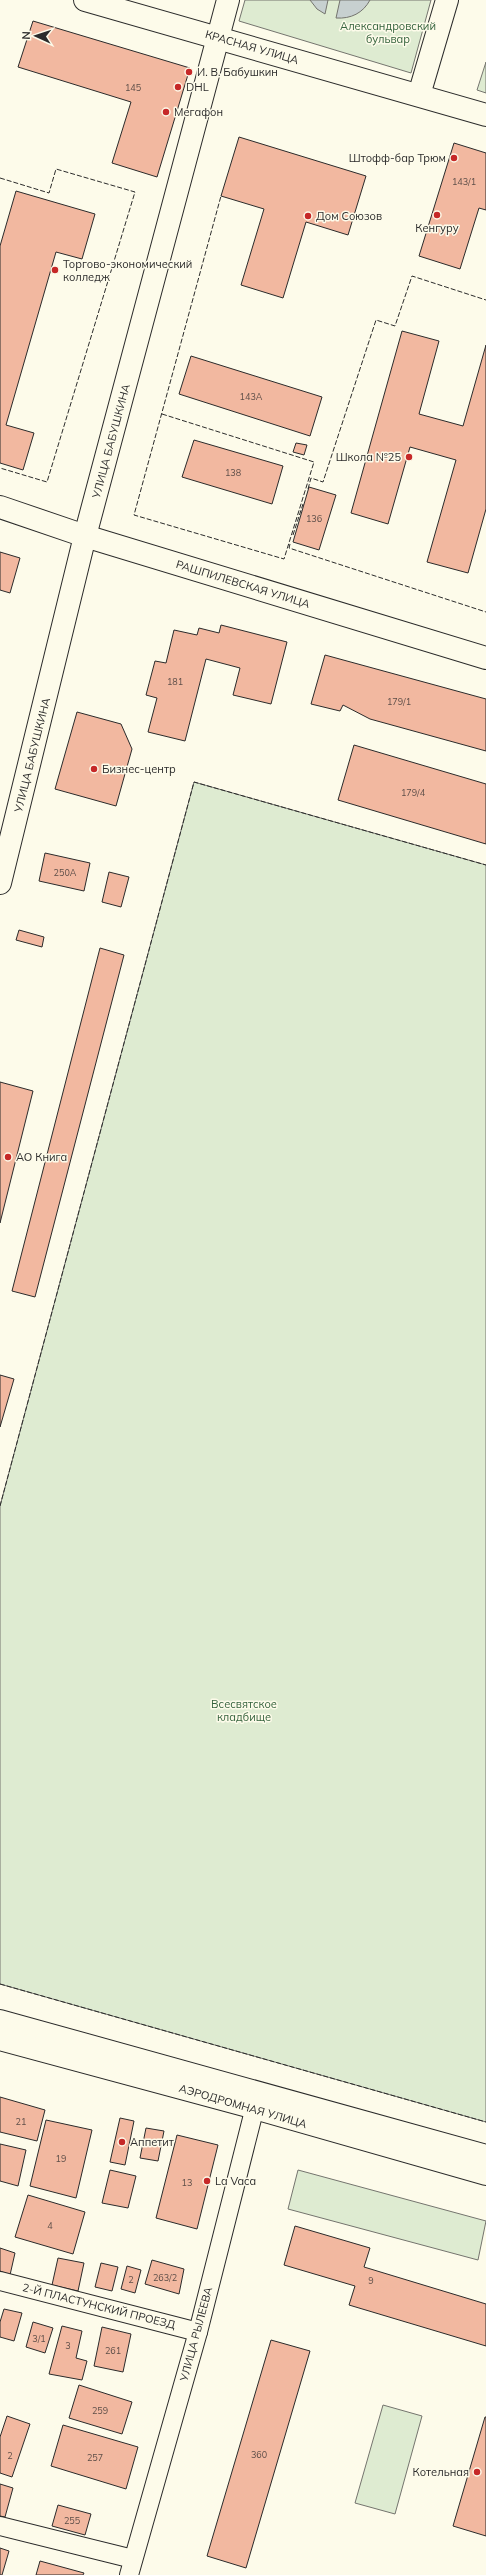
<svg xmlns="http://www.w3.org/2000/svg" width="486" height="2575" font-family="Mulish,sans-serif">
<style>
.green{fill:#deebd1;stroke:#74746e}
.water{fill:#c7d0d0;stroke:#74746e}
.building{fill:#f2b8a0;stroke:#2b2b2b}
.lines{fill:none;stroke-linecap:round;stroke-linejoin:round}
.street-casing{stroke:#2b2b2b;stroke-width:20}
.secondary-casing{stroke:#2b2b2b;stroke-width:24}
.primary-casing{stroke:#2b2b2b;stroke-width:24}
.street{stroke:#fdfbea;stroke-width:18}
.secondary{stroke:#fdfbea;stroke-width:22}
.primary{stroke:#fdfbea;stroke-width:22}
.fence{stroke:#2b2b2b;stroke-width:1;stroke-dasharray:5 2;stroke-linecap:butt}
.poi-dot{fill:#c62828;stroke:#fdfbea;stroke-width:1.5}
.labels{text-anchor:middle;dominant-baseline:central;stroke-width:3;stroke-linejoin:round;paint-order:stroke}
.number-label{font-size:9px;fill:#5d4e48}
.park-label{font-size:11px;fill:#34623c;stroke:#fdfbea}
.street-label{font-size:11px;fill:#2b2b2b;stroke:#fdfbea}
.poi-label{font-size:11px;fill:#2b2b2b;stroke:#fdfbea;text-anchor:start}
</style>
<rect width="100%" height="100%" fill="#fdfbea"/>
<g class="green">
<path d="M245 0H431L411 73 239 21Z"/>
<path d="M486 62V93L477 90Z"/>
<path d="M194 782 486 865V2122L0 1984V1506Z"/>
<path d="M298 2170 486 2221 478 2260 288 2209Z"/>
<path d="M383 2405 422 2416 395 2514 355 2503Z"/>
</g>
<g class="water">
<path d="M310 0H328L325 14 317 9Z"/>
<path d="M340 0H370C363 13 351 19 336 18Z"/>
</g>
<g class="building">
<path d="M33 21 190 68 157 177 112 163 131 102 18 67Z"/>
<path d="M239 137 366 176 348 235 306 222 283 298 241 285 264 209 221 196Z"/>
<path d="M454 143 486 153V210L479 208 460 269 419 256Z"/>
<path d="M16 191 95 214 82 259 56 252 6 425 34 433 23 470 0 463V246Z"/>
<path d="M402 331 439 341 419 414 463 426 486 345V509L468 573 427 562 456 460 410 447 388 524 351 513Z"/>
<path d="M191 356 322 397 310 436 179 394Z"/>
<path d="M194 440 283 466 272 504 182 477Z"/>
<path d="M296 443 307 445 304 455 293 452Z"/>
<path d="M309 487 336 495 319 550 293 542Z"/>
<path d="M0 552 20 558 10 593 0 590Z"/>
<path d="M221 625 287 642 271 704 233 695 240 668 206 659 185 741 148 732 157 698 146 695 155 661 166 663 174 630 197 635 199 628 219 633Z"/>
<path d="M325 655 486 699V751L370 719 343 705 340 711 311 704Z"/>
<path d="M77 712 121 724 132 749 116 806 55 789Z"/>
<path d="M354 745 486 784V844L338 800Z"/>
<path d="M45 853 90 863 84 891 39 881Z"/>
<path d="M109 872 129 877 121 907 102 902Z"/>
<path d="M19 930 44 937 42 947 16 940Z"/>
<path d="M100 948 124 955 35 1297 12 1291Z"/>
<path d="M0 1082 33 1091 0 1223Z"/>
<path d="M0 1375 14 1379 0 1427Z"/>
<path d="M0 2097 45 2110 37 2141 0 2132Z"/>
<path d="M120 2118 134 2121 125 2165 110 2162Z"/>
<path d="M46 2120 92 2130 76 2198 30 2186Z"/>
<path d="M146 2128 164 2131 158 2161 140 2158Z"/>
<path d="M177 2135 218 2145 197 2229 156 2218Z"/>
<path d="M0 2144 26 2150 18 2186 0 2181Z"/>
<path d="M110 2170 136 2176 128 2208 102 2203Z"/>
<path d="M28 2195 85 2212 73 2254 15 2237Z"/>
<path d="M295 2226 370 2248 364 2267 486 2304V2346L349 2305 355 2286 284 2265Z"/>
<path d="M0 2248 15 2253 10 2275 0 2271Z"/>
<path d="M58 2258 84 2263 78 2291 52 2285Z"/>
<path d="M152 2260 184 2269 179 2294 145 2284Z"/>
<path d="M101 2263 118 2267 112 2291 95 2287Z"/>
<path d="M127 2266 141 2270 135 2293 121 2289Z"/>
<path d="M4 2309 22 2313 14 2341 0 2337V2322Z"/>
<path d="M33 2322 53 2328 45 2353 26 2347Z"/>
<path d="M62 2326 82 2331 76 2358 87 2361 82 2380 49 2374Z"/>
<path d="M102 2327 131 2334 123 2372 94 2366Z"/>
<path d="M271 2340 310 2351 246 2568 207 2556Z"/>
<path d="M79 2385 132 2402 122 2434 69 2418Z"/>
<path d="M7 2416 30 2424 12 2477 0 2473V2437Z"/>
<path d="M485 2417H486V2536L453 2526Z"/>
<path d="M63 2425 138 2447 126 2489 51 2466Z"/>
<path d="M0 2484 13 2488 5 2517 0 2516Z"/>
<path d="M58 2505 91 2514 85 2535 52 2526Z"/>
<path d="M0 2548 9 2551 2 2575H0Z"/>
<path d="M40 2561 84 2573 83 2575H36Z"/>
</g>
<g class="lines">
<g class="street-casing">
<g id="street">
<path d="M0 2281 198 2332"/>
<path d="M0 2526 133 2559"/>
<path d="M129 2575 198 2332 258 2095"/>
</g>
</g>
<g class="secondary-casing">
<g id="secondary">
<path d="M419 95 447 0"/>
<path d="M0 507 85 536 486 658"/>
<path d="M0 883 85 536 228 0"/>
<path d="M0 2021 486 2156"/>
<path d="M0 2039 255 2108 486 2174"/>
</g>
</g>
<g class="primary-casing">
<path id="primary" d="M85 0 486 115"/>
</g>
<use href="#street" class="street"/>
<use href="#secondary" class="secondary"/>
<use href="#primary" class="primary"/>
<g class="fence">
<path d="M0 178 49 193 56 169 135 192 47 482 0 468"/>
<path d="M162 414 314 462 284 559 134 515 221 196"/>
<path d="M308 489 311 478 323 482 376 320 395 326 412 276 486 300"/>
<path d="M293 535 303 504"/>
<path d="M290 544 289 548 486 612"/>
<path d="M0 1506 194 782 486 865"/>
<path d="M0 1984 486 2122"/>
</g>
</g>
<g class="poi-dot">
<circle cx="189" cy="72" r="4"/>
<circle cx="178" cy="87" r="4"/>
<circle cx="166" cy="112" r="4"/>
<circle cx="454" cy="158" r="4"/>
<circle cx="437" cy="215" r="4"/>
<circle cx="308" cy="216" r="4"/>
<circle cx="55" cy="270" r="4"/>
<circle cx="409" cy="457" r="4"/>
<circle cx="94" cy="769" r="4"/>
<circle cx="8" cy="1157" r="4"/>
<circle cx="122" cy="2142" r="4"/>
<circle cx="207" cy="2181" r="4"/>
<circle cx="477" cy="2472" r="4"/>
</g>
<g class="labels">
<g class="number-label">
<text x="133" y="87">145</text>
<text x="464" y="181">143/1</text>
<text x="251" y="396">143А</text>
<text x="233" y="472">138</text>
<text x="314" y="518">136</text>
<text x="175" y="681">181</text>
<text x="399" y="701">179/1</text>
<text x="413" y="792">179/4</text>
<text x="65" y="872">250А</text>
<text x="21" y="2121">21</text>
<text x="61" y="2158">19</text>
<text x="187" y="2182">13</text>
<text x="50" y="2225">4</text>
<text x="165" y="2277">263/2</text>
<text x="131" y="2279">2</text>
<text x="371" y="2280">9</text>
<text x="39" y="2338">3/1</text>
<text x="68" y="2345">3</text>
<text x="113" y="2350">261</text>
<text x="100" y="2410">259</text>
<text x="259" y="2454">360</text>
<text x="10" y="2455">2</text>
<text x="95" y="2457">257</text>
<text x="72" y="2520">255</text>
</g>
<g class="park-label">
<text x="388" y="26">Александровский<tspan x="388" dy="13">бульвар</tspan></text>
<text x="244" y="1704">Всесвятское<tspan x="244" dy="13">кладбище</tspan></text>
</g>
<g class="street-label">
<text transform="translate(252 47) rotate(16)">КРАСНАЯ УЛИЦА</text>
<text transform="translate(111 441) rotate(-75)">УЛИЦА БАБУШКИНА</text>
<text transform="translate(243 584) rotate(17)">РАШПИЛЕВСКАЯ УЛИЦА</text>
<text transform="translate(32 755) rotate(-76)">УЛИЦА БАБУШКИНА</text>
<text transform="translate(243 2106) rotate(16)">АЭРОДРОМНАЯ УЛИЦА</text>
<text transform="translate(99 2306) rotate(14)">2-Й ПЛАСТУНСКИЙ ПРОЕЗД</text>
<text transform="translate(196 2334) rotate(-75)">УЛИЦА РЫЛЕЕВА</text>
</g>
<g class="poi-label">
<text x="197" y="72">И. В. Бабушкин</text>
<text x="186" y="87">DHL</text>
<text x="174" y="112">Мегафон</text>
<text x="446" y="158" text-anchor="end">Штофф-бар Трюм</text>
<text x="316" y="216">Дом Союзов</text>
<text x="437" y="228" text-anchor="middle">Кенгуру</text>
<text x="63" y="264">Торгово-экономический<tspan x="63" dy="13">колледж</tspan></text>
<text x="401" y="457" text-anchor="end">Школа №25</text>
<text x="102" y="769">Бизнес-центр</text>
<text x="16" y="1157">АО Книга</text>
<text x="130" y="2142">Аппетит</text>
<text x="215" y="2181">La Vaca</text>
<text x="469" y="2472" text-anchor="end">Котельная</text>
</g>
</g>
<g transform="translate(36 36) rotate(273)" stroke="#fdfbea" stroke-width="3" paint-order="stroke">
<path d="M0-3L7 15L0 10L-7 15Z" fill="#2b2b2b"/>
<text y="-6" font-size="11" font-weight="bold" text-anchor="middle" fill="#2b2b2b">N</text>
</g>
</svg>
